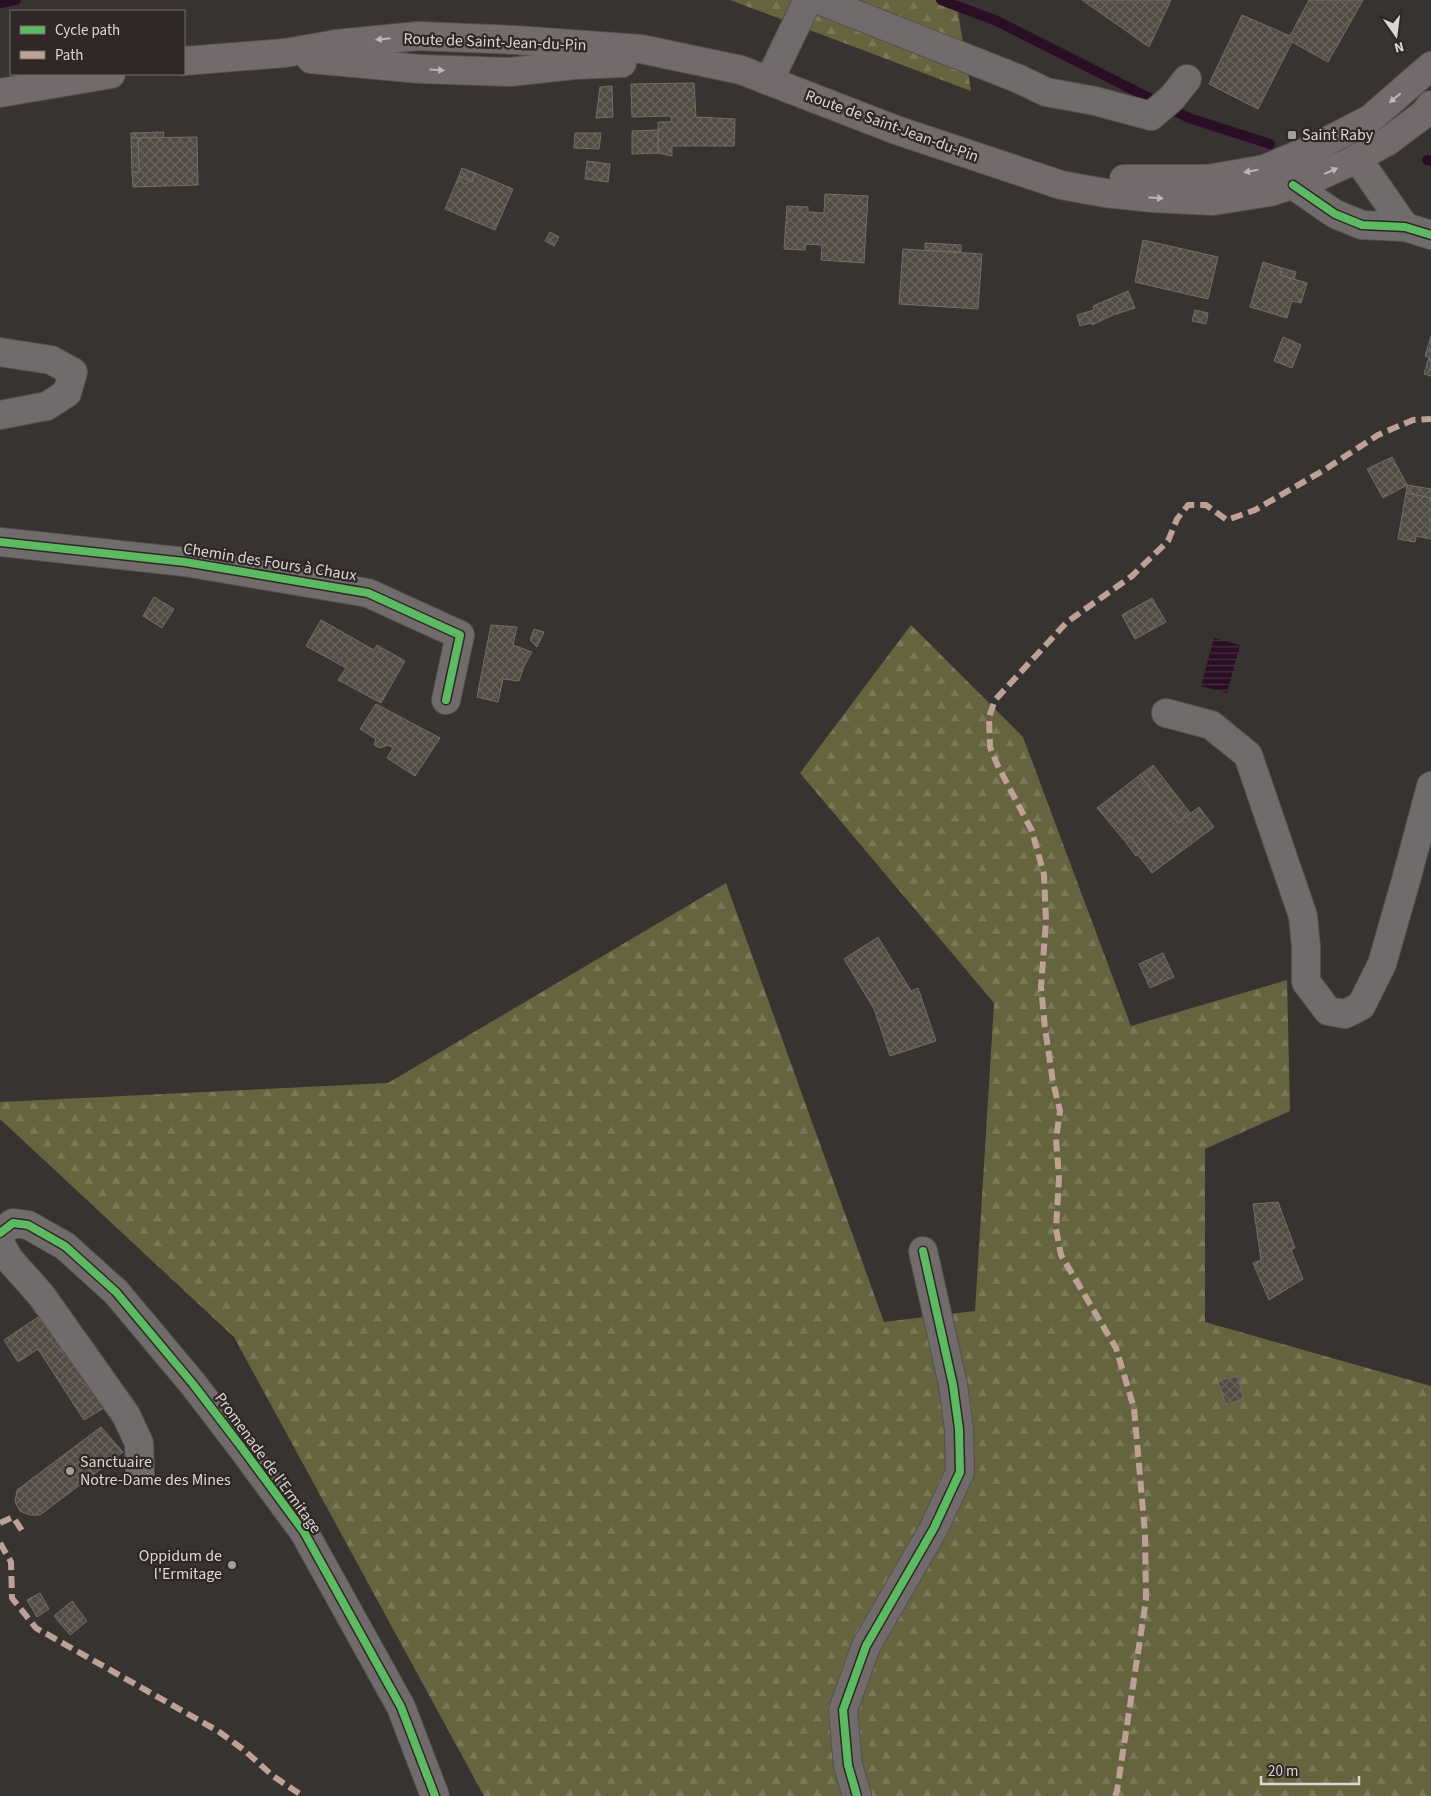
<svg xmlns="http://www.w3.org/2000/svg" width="1431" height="1796" font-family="'Source Sans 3',sans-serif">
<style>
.forest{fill:url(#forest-firs)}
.water{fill:url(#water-rules)}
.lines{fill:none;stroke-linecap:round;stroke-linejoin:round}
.stream{stroke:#2a0e24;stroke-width:10}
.building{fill:url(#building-cross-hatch);stroke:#706d6b}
.minor-casing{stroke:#545150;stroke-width:30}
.major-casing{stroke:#545150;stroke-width:30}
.minor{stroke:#726b6c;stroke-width:28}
.major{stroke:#736a6c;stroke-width:28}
.quiet{stroke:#bda197;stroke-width:6;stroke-dasharray:12 6;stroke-linecap:butt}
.cycleway-casing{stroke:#2f2825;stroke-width:11}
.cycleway{stroke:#5cba63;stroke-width:8}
.oneway{fill:#bcb6b6}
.poi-dot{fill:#a29e9c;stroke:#2f2825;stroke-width:2}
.labels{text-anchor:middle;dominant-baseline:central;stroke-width:4.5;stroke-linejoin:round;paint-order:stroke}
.street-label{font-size:16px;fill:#dcd7d6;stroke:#2f2825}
.poi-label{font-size:16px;fill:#dcd7d6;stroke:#2f2825;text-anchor:start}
</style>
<defs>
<pattern id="forest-firs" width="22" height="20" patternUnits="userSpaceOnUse" patternTransform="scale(1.25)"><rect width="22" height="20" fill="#66643e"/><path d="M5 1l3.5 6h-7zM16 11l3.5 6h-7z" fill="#7b7959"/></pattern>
<pattern id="water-rules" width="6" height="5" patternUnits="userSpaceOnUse" patternTransform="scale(1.25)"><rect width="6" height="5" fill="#2a0e24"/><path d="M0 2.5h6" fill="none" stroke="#483043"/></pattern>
<pattern id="building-cross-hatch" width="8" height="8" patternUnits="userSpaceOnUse" patternTransform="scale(1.25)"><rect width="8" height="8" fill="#514b43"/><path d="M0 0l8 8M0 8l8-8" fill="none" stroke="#69645d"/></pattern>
</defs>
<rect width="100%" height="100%" fill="#373331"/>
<g class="forest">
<path d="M730 0H956L971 91Z"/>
<path d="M911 625 1023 737 1131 1026 1287 980 1290 1111 1205 1149V1322L1431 1386V1796H484L234 1337 0 1119V1102L388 1083 726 883 884 1322 975 1311 994 1003 800 773Z"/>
</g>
<path class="water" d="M1214 638 1240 645 1227 693 1201 686Z"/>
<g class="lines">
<g class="stream">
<path d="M941 0 997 21 1189 118 1270 144"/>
<path d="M0 3 16 0"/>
<path d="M1427 160 1431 161"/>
</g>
</g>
<g class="building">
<path d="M1082 0H1171L1149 47Z"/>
<path d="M1309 0H1363L1328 62 1292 42 1258 109 1209 84 1242 15 1290 36Z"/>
<path d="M694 83 696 117 735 119 734 146H672V156L658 153V122H671V116L632 117 631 84Z"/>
<path d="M612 86 613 117 596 118 600 87Z"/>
<path d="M658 130V153L632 154V131Z"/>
<path d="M164 132 163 138H131V133Z"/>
<path d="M575 133H601L599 149 574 148Z"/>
<path d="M197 137 198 185 133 187 132 172H139L138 138Z"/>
<path d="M131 138H138L139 172H132Z"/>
<path d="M587 161 610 164 608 182 585 179Z"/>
<path d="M462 168 475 173 472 182 459 176Z"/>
<path d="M475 173 513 189 495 230 445 209 459 176 472 182Z"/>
<path d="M825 194 868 196 864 263 821 260 822 245 806 244 805 250 784 249 787 206 808 207V212L824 213Z"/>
<path d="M550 232 559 237 554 246 545 241Z"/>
<path d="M1143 240 1218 257 1208 299 1135 282Z"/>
<path d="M925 243 961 245V252L925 250Z"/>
<path d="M903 249 982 254 978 309 899 304Z"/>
<path d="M1263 262 1282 268 1280 275 1307 283 1301 303 1292 301 1287 318 1250 307Z"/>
<path d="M1282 268 1296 272 1294 279 1280 275Z"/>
<path d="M1128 291 1135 308 1113 315 1092 325 1091 323 1080 326 1077 315 1094 310 1093 306Z"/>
<path d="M1195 310 1208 313 1206 324 1192 321Z"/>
<path d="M1431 336V376L1424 374 1429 357 1425 356Z"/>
<path d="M1283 337 1301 345 1292 368 1274 361Z"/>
<path d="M1392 457 1407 485 1383 498 1367 469Z"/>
<path d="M1407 485 1431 489V498L1406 493Z"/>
<path d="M1406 493 1431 498V539L1416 536 1415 542 1398 539Z"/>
<path d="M154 597 174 609 162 628 143 616Z"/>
<path d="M1152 598 1166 622 1135 639 1122 615Z"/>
<path d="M321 620 374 650 377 645 405 661 381 703 338 680 346 668 306 646Z"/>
<path d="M491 625 517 627 513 645 532 652 524 666 519 681 503 679 498 702 477 697Z"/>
<path d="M534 629 544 632 537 647 530 640Z"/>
<path d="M376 704 440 738 415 776 387 758 393 748 388 745 380 748 374 745 376 739 360 729Z"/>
<path d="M1153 765 1191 814 1178 823 1140 775Z"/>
<path d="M1140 775 1178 823 1199 807 1214 827 1152 873 1137 854 1141 851 1130 836 1124 840 1097 808Z"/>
<path d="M1130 836 1141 851 1136 856 1124 840Z"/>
<path d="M878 937 911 991 918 988 936 1041 890 1056 874 1009 844 959Z"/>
<path d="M1163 953 1174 977 1150 988 1139 964Z"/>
<path d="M1278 1202 1295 1248 1291 1250 1303 1279 1269 1300 1253 1263 1261 1260 1253 1204Z"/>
<path d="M47 1311 107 1406 84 1420 38 1349 18 1362 4 1340Z"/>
<path d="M1237 1376 1244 1399 1226 1405 1218 1381Z"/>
<path d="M101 1427 123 1452 40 1515H30L20 1511 15 1502 17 1490Z"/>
<path d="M40 1593 49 1609 37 1617 27 1600Z"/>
<path d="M72 1601 87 1621 70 1635 54 1616Z"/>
</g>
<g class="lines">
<g class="minor-casing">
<g id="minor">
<path d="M819 0 1019 79 1046 92 1095 101 1151 116 1172 98 1187 79"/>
<path d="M769 81 808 0"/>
<path d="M1357 158 1405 227"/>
<path d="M1293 185 1335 214 1362 225 1405 227 1431 235"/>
<path d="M0 352 51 360 73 372 67 393 47 406 0 415"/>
<path d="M0 542 185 562 368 593 460 635 446 700"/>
<path d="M1166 713 1211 725 1248 755 1303 916 1306 947V982L1328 1011 1345 1014 1361 1006 1382 964 1406 880 1431 786"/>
<path d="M0 1233 13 1223 28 1225 65 1246 116 1292 193 1384 242 1448 304 1532 401 1707 435 1796"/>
<path d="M0 1243 9 1259 41 1295 126 1415 139 1443 140 1472"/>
<path d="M857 1796 848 1765 843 1710 866 1646 934 1528 960 1472 959 1429 953 1385 923 1251"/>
</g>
</g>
<g class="major-casing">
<g id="major">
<path d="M311 59 420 69 510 72 574 65 622 63"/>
<path d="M184 61 285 53 336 44 418 36 515 40 641 49 741 70 896 130 1061 185 1105 193 1153 198 1213 201 1270 192 1317 177 1348 163 1388 141 1424 114 1431 105"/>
<path d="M0 93 111 74"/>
<path d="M1124 179H1208L1265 169 1316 147 1370 119 1431 66"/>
</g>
</g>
<use href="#minor" class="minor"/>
<use href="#major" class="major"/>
<g class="quiet">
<path d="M0 1523 13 1517 25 1535"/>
<path d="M0 1543 11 1562 12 1598 36 1628 218 1731 244 1750 273 1776 303 1796"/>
<path d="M1115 1796 1117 1791 1146 1600 1145 1533 1134 1408 1116 1348 1061 1255 1056 1229 1059 1178 1056 1139 1060 1111 1053 1082 1045 1028 1041 987 1046 921 1044 875 1032 831 997 764 990 747 989 717 995 700 1067 622 1132 576 1168 541 1177 519 1188 505H1206L1227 520 1255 510 1324 470 1378 435 1413 420 1431 419"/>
</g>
<g class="cycleway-casing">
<g id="cycleway">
<path d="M1293 185 1335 214 1362 225 1405 227 1431 235"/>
<path d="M0 542 185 562 368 593 460 635 446 700"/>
<path d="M0 1233 13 1223 28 1225 65 1246 116 1292 193 1384 242 1448 304 1532 401 1707 435 1796"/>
<path d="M857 1796 848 1765 843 1710 866 1646 934 1528 960 1472 959 1429 953 1385 923 1251"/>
</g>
</g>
<use href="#cycleway" class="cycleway"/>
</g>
<defs><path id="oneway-solid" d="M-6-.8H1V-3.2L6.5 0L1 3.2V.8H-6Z" transform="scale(1.25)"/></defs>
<g class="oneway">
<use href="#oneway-solid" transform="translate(383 39) rotate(174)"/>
<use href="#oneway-solid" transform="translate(437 70) rotate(3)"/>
<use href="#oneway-solid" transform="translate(1395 98) rotate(140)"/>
<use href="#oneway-solid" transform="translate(1251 171) rotate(170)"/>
<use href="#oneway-solid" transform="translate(1331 171) rotate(-24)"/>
<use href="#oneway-solid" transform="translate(1156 198) rotate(4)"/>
</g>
<g class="poi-dot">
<rect x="1287" y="130" width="10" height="10" rx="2.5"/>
<circle cx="70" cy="1471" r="5"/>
<circle cx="232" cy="1565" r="5"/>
</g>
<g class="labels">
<g class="street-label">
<text transform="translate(495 42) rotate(2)">Route de Saint-Jean-du-Pin</text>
<text transform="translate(892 126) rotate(20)">Route de Saint-Jean-du-Pin</text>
<text transform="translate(270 562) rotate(9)">Chemin des Fours à Chaux</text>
<text transform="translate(268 1463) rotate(54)">Promenade de l'Ermitage</text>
</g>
<g class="poi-label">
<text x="1302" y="135">Saint Raby</text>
<text x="80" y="1462">Sanctuaire<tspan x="80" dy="18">Notre-Dame des Mines</tspan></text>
<text x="222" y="1556" text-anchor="end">Oppidum de<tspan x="222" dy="18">l'Ermitage</tspan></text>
</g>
</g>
<rect x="10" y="10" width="175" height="65" fill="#2f2825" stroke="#746e6c"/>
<rect x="20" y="26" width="25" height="8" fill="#5cba63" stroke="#746e6c"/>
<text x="55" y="35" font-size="15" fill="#dcd7d6">Cycle path</text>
<rect x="20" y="51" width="25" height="8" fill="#bda197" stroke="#746e6c"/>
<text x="55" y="60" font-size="15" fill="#dcd7d6">Path</text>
<g transform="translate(1396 35) rotate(166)" stroke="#2f2825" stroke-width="4" paint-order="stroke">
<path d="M0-4L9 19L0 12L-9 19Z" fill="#dcd7d6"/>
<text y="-8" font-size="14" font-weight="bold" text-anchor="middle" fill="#dcd7d6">N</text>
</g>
<path d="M1261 1776v8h98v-8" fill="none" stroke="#dcd7d6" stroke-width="2.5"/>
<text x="1268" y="1776" font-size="15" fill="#dcd7d6" stroke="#2f2825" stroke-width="4" paint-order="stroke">20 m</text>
</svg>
